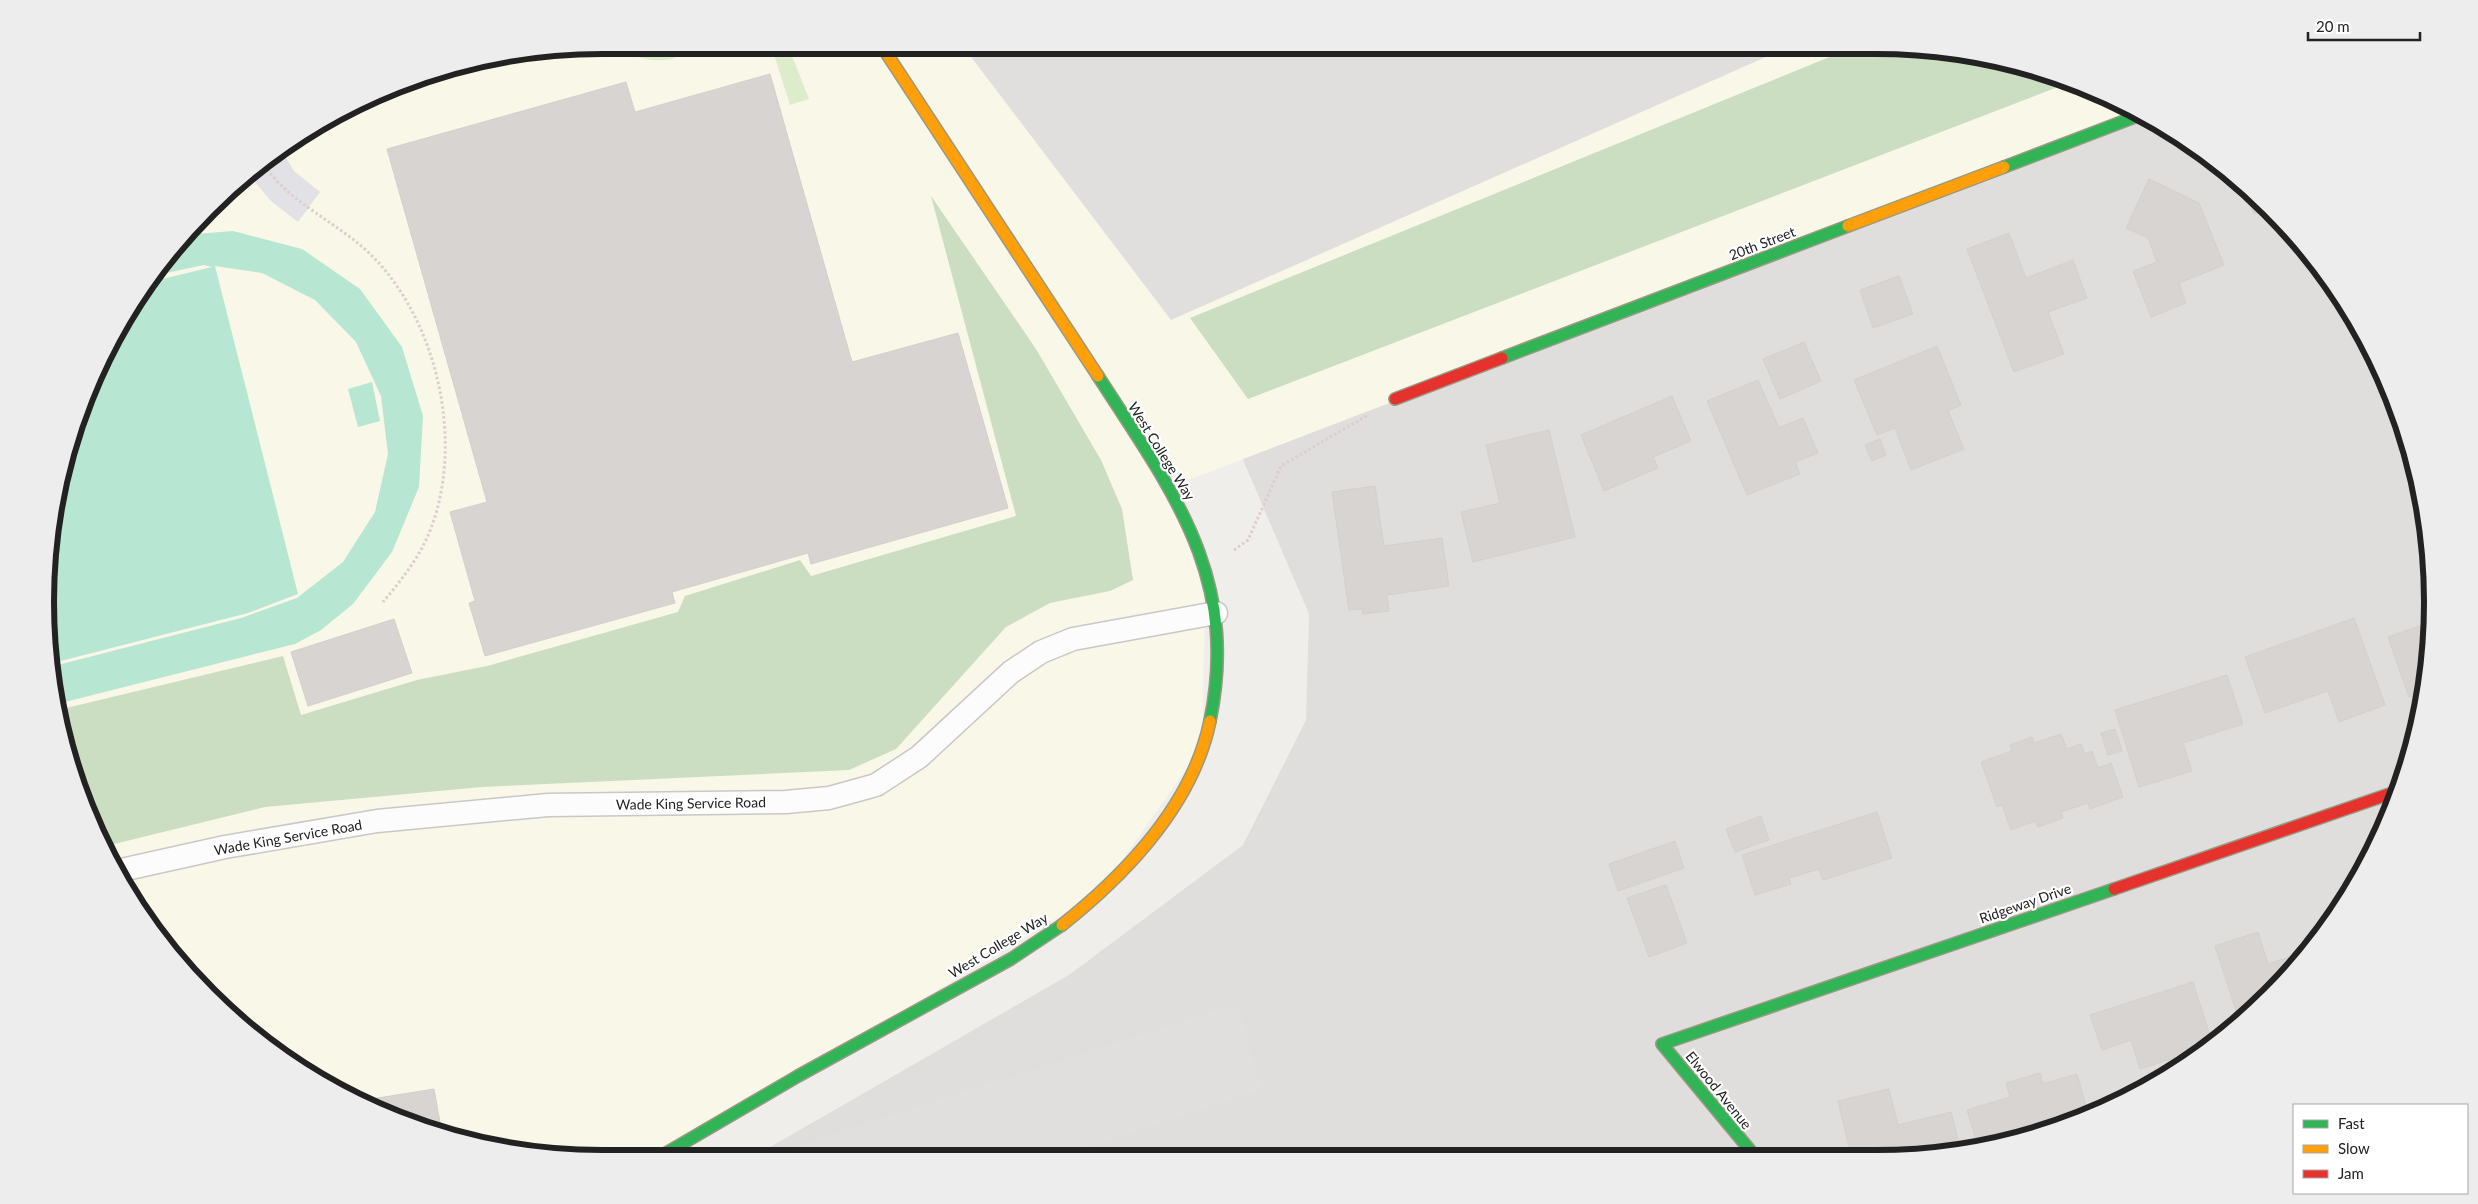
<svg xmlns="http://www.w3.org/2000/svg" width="2478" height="1204" font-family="Lato,sans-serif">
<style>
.residential{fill:#dfdedc}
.education{fill:#f8f7e8}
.grass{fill:#ddeccb}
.forest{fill:#cbdec1}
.pitch{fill:#b7e6d2}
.parking{fill:#e0dfde}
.plaza{fill:#e2e1e5}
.building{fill:#d7d4d2;stroke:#d3d0cc}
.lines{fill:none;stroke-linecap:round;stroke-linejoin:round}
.lane-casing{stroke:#c9c8c7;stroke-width:25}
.fast-casing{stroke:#999a82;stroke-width:14}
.slow-casing{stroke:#999a82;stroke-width:14}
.jam-casing{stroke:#999a82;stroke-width:14}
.path{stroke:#dccecd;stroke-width:3;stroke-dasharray:2.5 2.5;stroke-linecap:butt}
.lane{stroke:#fdfcfc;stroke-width:22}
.fast{stroke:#30b455;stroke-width:11}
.slow{stroke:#ff9f0a;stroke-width:11}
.jam{stroke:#e5322d;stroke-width:11}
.labels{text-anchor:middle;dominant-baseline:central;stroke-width:4.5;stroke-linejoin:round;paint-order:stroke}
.street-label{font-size:14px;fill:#222;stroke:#fff}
.rim{fill:none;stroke:#222;stroke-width:6}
</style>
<rect width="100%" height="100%" fill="#f0eeeb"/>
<path class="residential" d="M1985 56 2089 88 2186 139 2270 208 2339 293 2391 389 2422 494 2433 602 2422 711 2390 815 2318 941 2215 1044 2089 1116 1949 1154 751 1158 1069 975 1243 845 1306 720 1309 614 1199 357Z"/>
<path class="education" d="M602 45H1876L1985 56 2089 88 2140 115 1170 487 1206 569 1202 747 1099 893 656 1159H602L493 1148 389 1116 293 1065 208 996 160 941 103 849 74 781 50 675 46 566 56 493 87 389 139 293 183 235 263 160 324 119 423 75 494 56Z"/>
<g class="grass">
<path d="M606 45H691C671 73 631 56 606 45Z"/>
<path d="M771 45H792L790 51 809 99 790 105Z"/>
</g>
<g class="forest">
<path d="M1859 45 1985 56 2071 82 1248 399 1190 318Z"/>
<path d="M931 196 1036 349 1101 460 1122 509 1133 580 1110 591 1050 603 1006 627 896 749 849 770 482 787 265 807 102 847 74 781 58 710 283 656 301 715 417 680 487 666 678 612 685 596 800 560 811 576 1016 516Z"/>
</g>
<g class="pitch">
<path d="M233 231 302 249 360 289 402 347 423 416 419 487 392 552 353 604 321 630 295 644 57 704 50 667 241 618 297 598 343 562 375 512 388 454 381 396 356 342 315 300 262 273 215 266 298 594 248 613 49 664 46 566 56 493 87 389 139 293 146 283 212 267 204 265 152 276 183 235Z"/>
<path d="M372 382 380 421 358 427 348 389Z"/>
</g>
<g class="parking">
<path d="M962 45H1793L1171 320Z"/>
<path d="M1238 1003 1262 1090 1057 1157 802 1158 798 1145Z"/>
</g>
<path class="plaza" d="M280 148 294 171 320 192 298 222 271 201 248 174Z"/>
<g class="building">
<path d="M770 74 852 362 958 333 1008 508 811 564 808 553 672 592 675 603 485 656 469 603 475 601 450 512 487 502 387 149 626 82 635 112Z"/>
<path d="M2149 179 2199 203 2224 265 2179 283 2186 303 2151 317 2133 271 2157 262 2148 238 2126 228Z"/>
<path d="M2243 186 2270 208 2254 214Z"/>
<path d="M2009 233 2026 278 2073 260 2087 298 2048 312 2064 354 2014 372 1967 249Z"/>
<path d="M1899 276 1913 314 1873 328 1860 290Z"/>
<path d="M1804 342 1821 381 1780 399 1763 359Z"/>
<path d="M1937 346 1961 405 1948 411 1964 449 1911 470 1895 428 1877 435 1854 380Z"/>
<path d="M1758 380 1779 428 1803 418 1818 453 1795 462 1800 474 1747 495 1707 401Z"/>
<path d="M1672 396 1691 441 1653 457 1658 468 1604 491 1581 435Z"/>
<path d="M1549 430 1575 537 1473 562 1461 512 1500 503 1486 445Z"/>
<path d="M1880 439 1886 455 1872 461 1865 445Z"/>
<path d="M1375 486 1384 546 1442 538 1449 586 1387 595 1389 611 1363 614 1362 609 1349 610 1332 492Z"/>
<path d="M2354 618 2385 705 2339 722 2328 691 2265 713 2245 657Z"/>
<path d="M394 619 412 673 308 706 291 652Z"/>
<path d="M2431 622 2424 692 2409 697 2388 637Z"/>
<path d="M2227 675 2243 724 2183 743 2192 771 2139 787 2115 710Z"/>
<path d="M2115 729 2122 751 2108 755 2101 733Z"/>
<path d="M2061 734 2067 749 2081 744 2085 754 2092 751 2098 768 2111 763 2123 797 2090 809 2088 803 2061 812 2063 818 2038 827 2035 821 2011 830 2002 805 1997 807 1981 762 2012 751 2010 745 2032 737 2034 743Z"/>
<path d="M1877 812 1892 858 1823 880 1819 869 1789 878 1791 884 1755 895 1742 855Z"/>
<path d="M1761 816 1769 840 1735 852 1726 829Z"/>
<path d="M1675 841 1684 868 1618 891 1609 864Z"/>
<path d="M1666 885 1687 943 1649 957 1627 898Z"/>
<path d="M2258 932 2268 964 2308 951 2239 1020 2215 946Z"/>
<path d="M2193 982 2213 1045 2140 1069 2131 1040 2102 1050 2090 1015Z"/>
<path d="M2040 1073 2043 1084 2077 1074 2089 1117 1978 1146 1967 1110 2010 1097 2006 1083Z"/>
<path d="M434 1089 442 1133 389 1116 359 1101Z"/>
<path d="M1889 1089 1898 1125 1951 1112 1961 1151 1949 1154 1851 1155 1838 1101Z"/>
</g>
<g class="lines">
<g class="lane-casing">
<path id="lane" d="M117 871 225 847 377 821 548 805 786 802 829 798 876 785 919 757 1011 672 1041 652 1073 639 1216 613"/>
</g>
<g class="fast-casing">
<g id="fast">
<path d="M2004 167 2140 115"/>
<path d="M1502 358 1848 226"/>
<path d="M1098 376C1172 491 1240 576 1210 721"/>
<path d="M1754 1155 1662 1044 2114 889"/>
<path d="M656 1159 798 1076 1011 959 1062 925"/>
</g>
</g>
<g class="slow-casing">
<g id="slow">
<path d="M881 45 1098 376"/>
<path d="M1848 226 2004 167"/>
<path d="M1062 925C1126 874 1193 804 1210 721"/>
</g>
</g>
<g class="jam-casing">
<g id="jam">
<path d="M1395 399 1502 358"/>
<path d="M2114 889 2398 791"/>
</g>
</g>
<g class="path">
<path d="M262 161C287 204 342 223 376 260 441 329 466 453 426 540 415 563 399 583 383 602"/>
<path d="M1234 550 1248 540 1281 466 1368 415"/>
</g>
<use href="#lane" class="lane"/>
<use href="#fast" class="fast"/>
<use href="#slow" class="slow"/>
<use href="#jam" class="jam"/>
</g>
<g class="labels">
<g class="street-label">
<text transform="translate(1762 243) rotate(-21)">20th Street</text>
<text transform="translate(1162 451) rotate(58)">West College Way</text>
<text transform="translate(691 803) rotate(-1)">Wade King Service Road</text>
<text transform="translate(288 837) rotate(-10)">Wade King Service Road</text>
<text transform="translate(2025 903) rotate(-19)">Ridgeway Drive</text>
<text transform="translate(998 945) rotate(-31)">West College Way</text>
<text transform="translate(1719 1090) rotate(51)">Elwood Avenue</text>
</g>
</g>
<path d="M0 0H2478V1204H0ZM602 54H1876A548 548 0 0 1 2424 602V602A548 548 0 0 1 1876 1150H602A548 548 0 0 1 54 602V602A548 548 0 0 1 602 54Z" fill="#ededed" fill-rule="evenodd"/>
<path class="rim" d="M602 54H1876A548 548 0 0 1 2424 602V602A548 548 0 0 1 1876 1150H602A548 548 0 0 1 54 602V602A548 548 0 0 1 602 54Z"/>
<rect x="2293" y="1104" width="175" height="90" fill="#ffffff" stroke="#a7a7a7"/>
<rect x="2303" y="1120" width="25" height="8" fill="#30b455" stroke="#a7a7a7"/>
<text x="2338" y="1129" font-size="15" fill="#222222">Fast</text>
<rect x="2303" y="1145" width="25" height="8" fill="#ff9f0a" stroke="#a7a7a7"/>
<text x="2338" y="1154" font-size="15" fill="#222222">Slow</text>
<rect x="2303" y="1170" width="25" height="8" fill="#e5322d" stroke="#a7a7a7"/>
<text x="2338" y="1179" font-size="15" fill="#222222">Jam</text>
<path d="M2308 32v8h112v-8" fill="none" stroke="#222222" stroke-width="2.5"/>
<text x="2316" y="32" font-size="15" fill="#222222" stroke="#ffffff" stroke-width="4" paint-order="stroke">20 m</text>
</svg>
